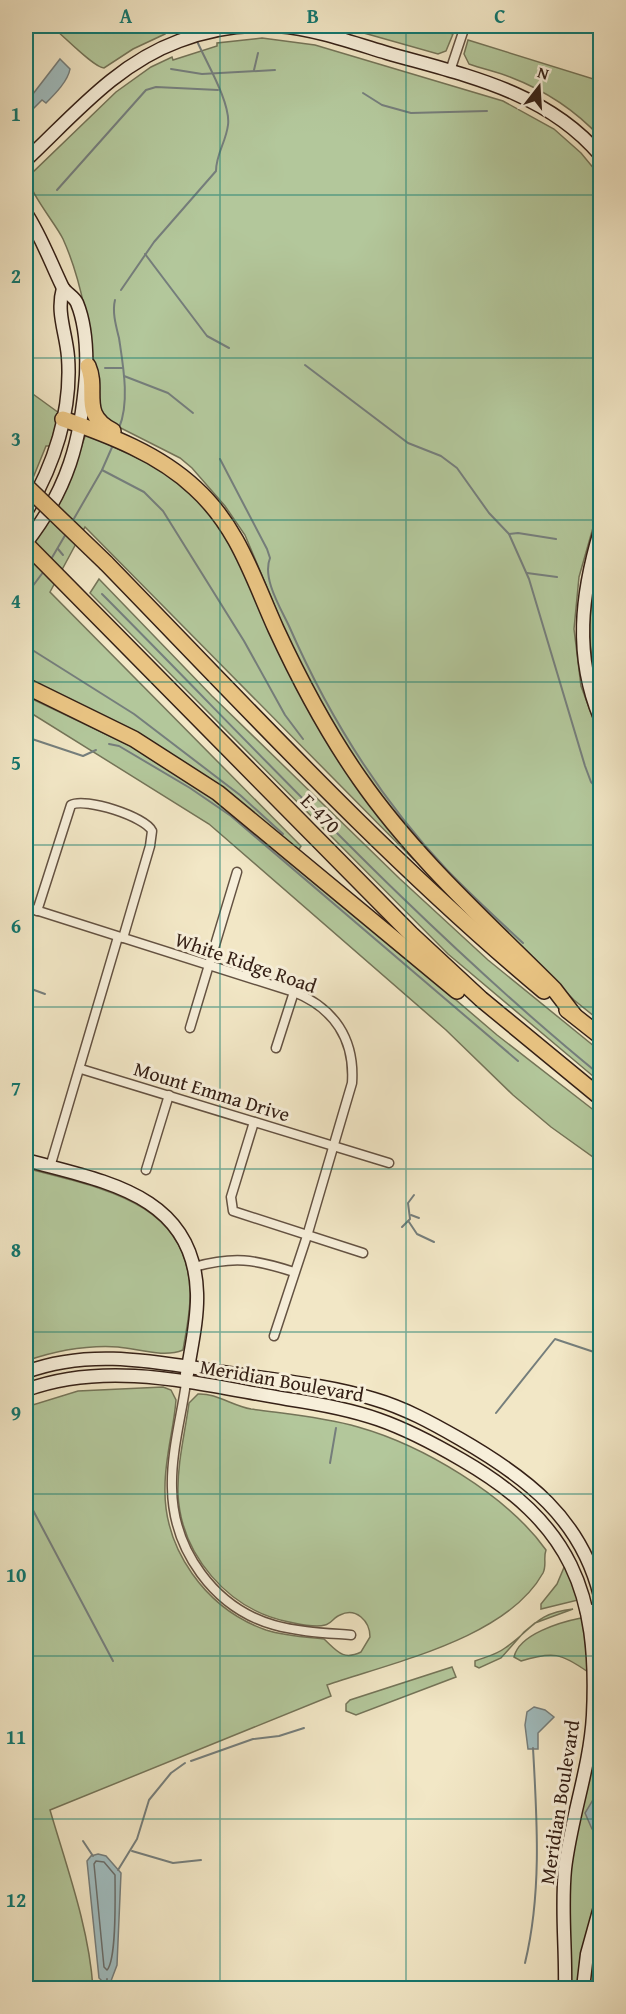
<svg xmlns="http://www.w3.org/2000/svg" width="626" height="2014" font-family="'Gentium Book Plus',serif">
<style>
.green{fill:#b3c79b;stroke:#747458;stroke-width:1.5}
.water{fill:#a0bdc0;stroke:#757e7c;stroke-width:1.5}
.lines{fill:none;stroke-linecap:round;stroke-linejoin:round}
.shore{stroke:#6a6e6b;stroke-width:1.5}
.stream{stroke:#757e7c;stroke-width:2}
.street-casing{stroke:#645242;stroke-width:11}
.secondary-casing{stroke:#352016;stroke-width:15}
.highway-casing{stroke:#352016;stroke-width:18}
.street{stroke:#f7efda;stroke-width:8}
.secondary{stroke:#f7efda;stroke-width:12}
.highway{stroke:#e9c483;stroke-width:15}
.highway-bridge-casing{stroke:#352016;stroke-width:18;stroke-linecap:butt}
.highway-bridge{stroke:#e9c483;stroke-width:15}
.grid{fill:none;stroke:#0f766e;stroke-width:1.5;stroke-opacity:0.55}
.labels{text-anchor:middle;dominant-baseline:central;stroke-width:6;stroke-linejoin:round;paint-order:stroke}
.street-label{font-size:20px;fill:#352016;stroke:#f7efda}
.neatline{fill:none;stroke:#0f766e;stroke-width:2}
.grid-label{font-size:20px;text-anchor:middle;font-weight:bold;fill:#0f766e}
</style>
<rect width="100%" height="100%" fill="#f2e7c6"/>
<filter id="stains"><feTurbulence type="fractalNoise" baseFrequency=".00333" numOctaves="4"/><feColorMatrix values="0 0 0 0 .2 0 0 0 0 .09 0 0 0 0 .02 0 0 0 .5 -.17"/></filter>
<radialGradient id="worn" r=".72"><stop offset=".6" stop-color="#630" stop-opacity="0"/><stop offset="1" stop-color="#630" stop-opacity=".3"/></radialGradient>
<g class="green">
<path d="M51 26H183L164 31 165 34 133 49 104 68C94 68 62 34 51 26Z"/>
<path d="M339 26H424L453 34 446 51 438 54Z"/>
<path d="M262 38 315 45 503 101 554 129 581 153 600 176V503L579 577 574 629 581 686 600 737V1021L574 1000 411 837 351 757 296 657 245 535 225 506 192 468 180 458 101 418C92 359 88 294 63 239 56 224 26 189 29 176L116 92 151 67 172 57 173 60 217 46V43Z"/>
<path d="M468 40 600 81V137C576 111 544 90 510 77 497 72 483 69 469 64L464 54Z"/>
<path d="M26 389 59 413 50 446H46L33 478 26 471Z"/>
<path d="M86 434 148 463 172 477 192 493 229 538 265 619 418 859 414 860 85 527 50 592 301 846 298 851 26 679V553L61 500Z"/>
<path d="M600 558V696C586 651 587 604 600 558Z"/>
<path d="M99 579 212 696 400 879 488 960 600 1051V1082L448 954 90 593Z"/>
<path d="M26 696 139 750 184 776 251 825 497 1035 600 1115V1162L551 1127 513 1095 446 1030 209 824 26 710Z"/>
<path d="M26 1168C94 1187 188 1199 190 1291 191 1311 186 1331 183 1350 164 1358 139 1349 118 1347 87 1345 55 1351 26 1361Z"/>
<path d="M163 1387 171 1390 176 1400C174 1428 165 1457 165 1486 163 1549 206 1609 266 1630 285 1636 304 1637 324 1639 337 1651 343 1661 361 1652L370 1637C370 1621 356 1607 340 1615 334 1617 331 1624 325 1625 315 1628 299 1624 289 1622 228 1610 181 1555 178 1494 177 1464 185 1433 189 1403L198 1394C216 1393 233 1406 251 1409 286 1414 323 1417 358 1427 422 1445 507 1495 546 1550 543 1558 547 1565 543 1573 507 1638 394 1662 327 1685L331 1696 50 1810C67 1868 89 1928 93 1988H26V1407L78 1391Z"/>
<path d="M565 1565 578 1600 541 1609V1604L557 1584Z"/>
<path d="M573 1609 535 1623 524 1632 501 1658 479 1668 475 1666V1661C485 1657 496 1655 505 1648 532 1630 535 1613 573 1609Z"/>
<path d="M581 1618 583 1619 588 1672C561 1653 553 1651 521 1661L514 1657C519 1634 561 1622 581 1618Z"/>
<path d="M452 1667 456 1677 356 1715 346 1711V1704L350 1700Z"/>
<path d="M598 1697H600V1890L587 1932 578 1988H570L569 1878Z"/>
<path d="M600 1923V1988H587Z"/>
</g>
<g class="water">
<path d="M60 59 70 69C68 81 55 94 46 103L42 100 33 109 26 103Z"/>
<path d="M534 1707 545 1710 554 1717 538 1733V1749H528L525 1725 527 1712Z"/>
<path d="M600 1795V1833L592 1829 585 1813 594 1798Z"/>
<path d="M98 1854 106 1856 121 1873 117 1965 111 1981 104 1983 99 1978 87 1861 91 1856Z"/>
</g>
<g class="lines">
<path class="shore" d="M96 1861 104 1862 115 1875C115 1893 117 1959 107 1970L104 1967 94 1864Z"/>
<g class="stream">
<path d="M155 26 156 29"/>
<path d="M190 26 193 33"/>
<path d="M171 69 202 74 275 70"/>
<path d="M254 70 258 53"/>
<path d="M363 93 382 105 411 113 487 111"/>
<path d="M57 190 146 90 156 87 218 90"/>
<path d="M145 254 207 336 229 348"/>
<path d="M121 290 154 242 216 171C216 154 226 142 228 125 231 103 206 62 197 41"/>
<path d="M115 300C112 312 116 326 119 338 123 365 130 402 119 428"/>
<path d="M305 365 408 443 441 456 457 468 489 513 509 534 529 579 585 766 591 782 600 791"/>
<path d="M105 368H123"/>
<path d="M124 376 168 393 193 413"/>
<path d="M220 459 267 549 270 558C262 578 280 607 289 626 328 715 380 799 447 870 471 895 497 919 523 943"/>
<path d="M102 470 144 492 163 511 244 641 285 715 303 739"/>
<path d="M72 522 102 470 113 445"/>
<path d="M509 534 518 533 556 539"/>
<path d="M58 549 63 555"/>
<path d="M50 561 67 532"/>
<path d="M527 573 557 577"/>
<path d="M102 594C265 758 421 929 600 1075"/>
<path d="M26 595 44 571"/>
<path d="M600 628V653"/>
<path d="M26 646 134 714 240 795 283 834"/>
<path d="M26 737 83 756 96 750"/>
<path d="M109 744 119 746 190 788 231 816 518 1061"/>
<path d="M26 987 45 994"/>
<path d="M411 1215 419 1218"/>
<path d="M409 1222 417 1234 434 1242"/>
<path d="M402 1227 410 1219 408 1203 414 1195"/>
<path d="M496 1413 555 1339 600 1354"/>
<path d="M330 1463 336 1428"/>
<path d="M26 1497 113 1661"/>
<path d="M191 1761 253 1739 279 1736 304 1728"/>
<path d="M83 1841 93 1856"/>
<path d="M132 1851 173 1863 201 1860"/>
<path d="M118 1870 137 1839 149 1800 171 1773 185 1763"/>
<path d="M525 1963C542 1893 537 1819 533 1748"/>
<path d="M106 1988 107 1979"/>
</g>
<g class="street-casing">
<g id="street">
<path d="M450 71 465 26"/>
<path d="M26 907 294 992C334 1008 355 1039 352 1083L307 1236 274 1336"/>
<path d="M37 911 71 805C85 797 146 817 152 831L150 846 123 938"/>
<path d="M190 1028 237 872"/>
<path d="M276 1048 294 992"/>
<path d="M81 1069 389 1163"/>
<path d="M254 1122 231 1197 233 1211 363 1253"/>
<path d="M50 1167 118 937"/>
<path d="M146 1170 169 1095"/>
<path d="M194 1267C234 1256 254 1259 294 1272"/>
<path d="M186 1383C181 1418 171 1453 172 1488 173 1550 214 1608 274 1625 299 1632 326 1633 351 1635"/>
</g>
</g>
<g class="secondary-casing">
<g id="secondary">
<path d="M26 160C73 116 116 64 179 41 210 29 243 24 277 26 315 29 351 42 387 53 464 75 546 91 600 155"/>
<path d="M26 213C41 236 50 261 62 286 65 293 74 296 77 303 86 325 87 352 86 375 81 441 68 489 26 543"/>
<path d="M26 512C54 466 72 411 68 357 66 332 56 313 63 288"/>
<path d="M600 531C581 595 574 655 600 718"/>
<path d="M26 1160C101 1181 194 1193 197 1293 198 1319 191 1348 187 1374"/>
<path d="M26 1372C91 1348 155 1362 222 1372 273 1380 325 1384 374 1399 405 1408 432 1423 460 1439 526 1477 581 1518 600 1596"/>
<path d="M26 1390C110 1359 202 1385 287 1399 362 1410 397 1422 462 1460 571 1523 599 1592 593 1715 590 1768 571 1817 565 1869 561 1909 566 1948 565 1988"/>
<path d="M587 1612 600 1609"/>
<path d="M583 1988 587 1954 600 1907"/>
</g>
</g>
<g class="highway-casing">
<g id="highway">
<path d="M88 366C99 391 79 414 113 431"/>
<path d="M63 419C109 435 159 454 195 488 238 527 253 578 276 629 300 681 327 732 360 779 415 858 487 922 554 989L574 1015"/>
<path d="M26 544 411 934 481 999 600 1097"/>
<path d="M106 563C248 709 387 860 544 991"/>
<path d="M26 686 134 739 218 793 457 991"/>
<path d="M567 1010 600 1036"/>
</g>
</g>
<use href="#street" class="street"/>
<use href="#secondary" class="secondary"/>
<use href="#highway" class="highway"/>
<g class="highway-bridge-casing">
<path id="highway-bridge" d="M26 486 106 563"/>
</g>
<use href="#highway-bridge" class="highway-bridge"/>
</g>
<path class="grid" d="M220 26V1988M406 26V1988M26 195H600M26 358H600M26 520H600M26 682H600M26 845H600M26 1007H600M26 1169H600M26 1332H600M26 1494H600M26 1656H600M26 1819H600"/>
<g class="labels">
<g class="street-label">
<text transform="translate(321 813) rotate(45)">E-470</text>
<text transform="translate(246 962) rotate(19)">White Ridge Road</text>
<text transform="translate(212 1091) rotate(17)">Mount Emma Drive</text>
<text transform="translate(282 1380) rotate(10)">Meridian Boulevard</text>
<text transform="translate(559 1802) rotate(-81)">Meridian Boulevard</text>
</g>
</g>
<rect width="626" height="2014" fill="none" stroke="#f2e7c6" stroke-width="66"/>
<g transform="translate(539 87) rotate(17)" stroke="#f7efda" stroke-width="4.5" paint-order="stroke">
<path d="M0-4.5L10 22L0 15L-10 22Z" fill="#352016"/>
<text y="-9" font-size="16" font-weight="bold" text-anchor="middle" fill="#352016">N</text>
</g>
<rect x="33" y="33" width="560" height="1948" class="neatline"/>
<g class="grid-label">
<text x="126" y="23">A</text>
<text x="313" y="23">B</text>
<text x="500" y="23">C</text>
<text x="16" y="121">1</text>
<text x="16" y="283">2</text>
<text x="16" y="446">3</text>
<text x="16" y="608">4</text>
<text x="16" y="770">5</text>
<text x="16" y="933">6</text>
<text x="16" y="1095">7</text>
<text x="16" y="1257">8</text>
<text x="16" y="1420">9</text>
<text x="16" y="1582">10</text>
<text x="16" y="1744">11</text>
<text x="16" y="1907">12</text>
</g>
<rect width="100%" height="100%" filter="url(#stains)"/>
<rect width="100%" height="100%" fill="url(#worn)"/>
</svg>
